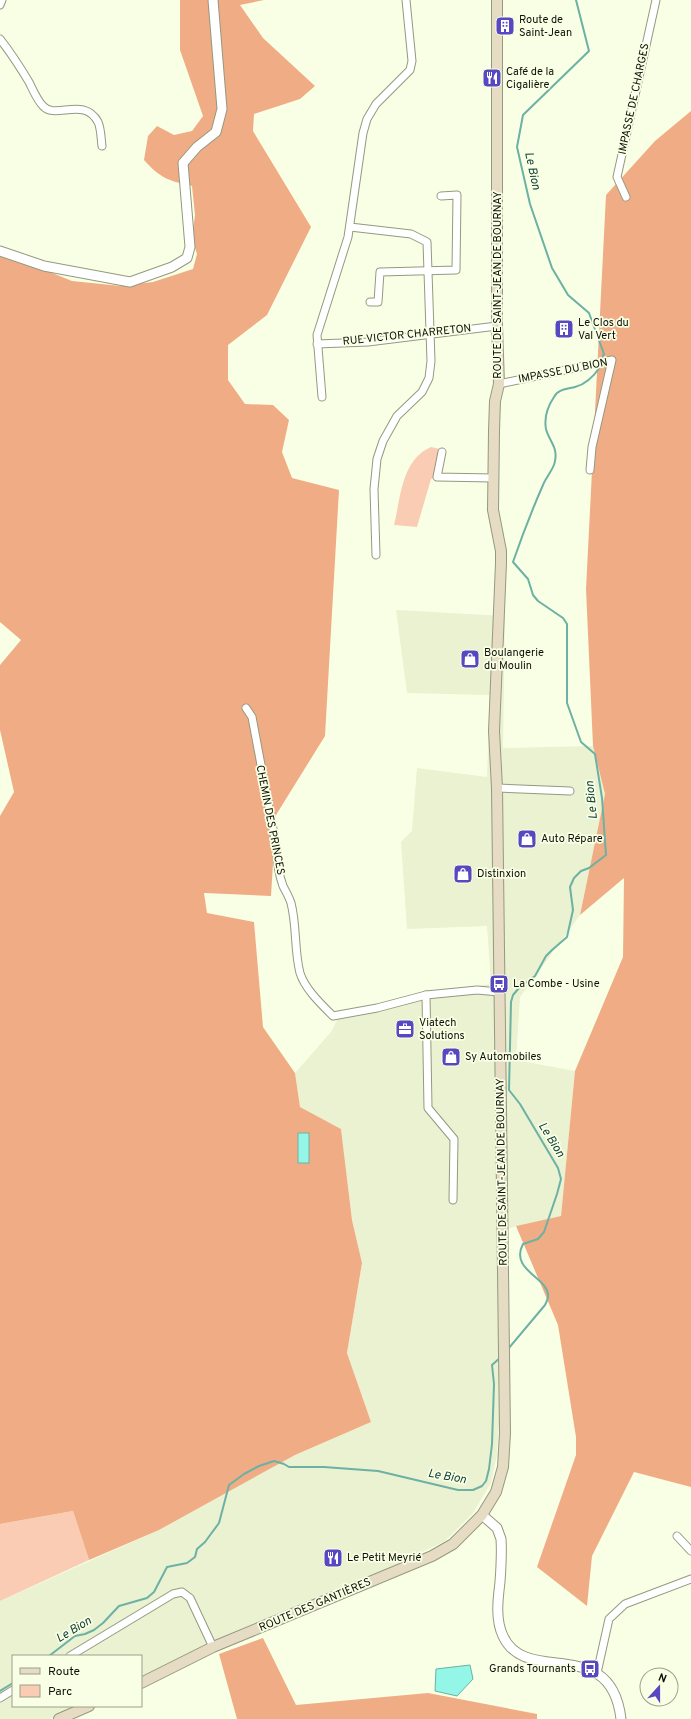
<svg xmlns="http://www.w3.org/2000/svg" width="691" height="1719" font-family="Overpass,sans-serif">
<style>
.built{fill:#eaf2d1}
.green{fill:#f9ccb3}
.forest{fill:#f0ad85}
.water{fill:#94f6e7;stroke:#6cb1a4}
.lines{fill:none;stroke-linecap:round;stroke-linejoin:round}
.stream{stroke:#6cb1a4;stroke-width:2}
.minor-casing{stroke:#949981;stroke-width:9}
.tertiary-casing{stroke:#949981;stroke-width:11}
.secondary-casing{stroke:#949981;stroke-width:12}
.minor{stroke:#fff;stroke-width:7}
.tertiary{stroke:#fff;stroke-width:9}
.secondary{stroke:#e6dbc3;stroke-width:10}
.labels{text-anchor:middle;dominant-baseline:central;stroke-width:3.5;stroke-linejoin:round;paint-order:stroke}
.poi-label{font-size:11px;fill:#0e0f07;stroke:#f9ffe4;text-anchor:start}
.street-label{font-size:11px;fill:#0e0f07;stroke:#f9ffe4}
.water-label{font-size:12px;font-style:italic;fill:#13413b;stroke:#f9ffe4}
</style>
<rect width="100%" height="100%" fill="#f9ffe4"/>
<path class="built" d="M396 610 505 616 503 748 593 746 605 794 580 915 520 997 516 1060 575 1071 561 1216 516 1226 507 1229 499 1351V1421L497 1455 491 1483 473 1513 445 1541 352 1586 220 1639 141 1677V1656H13V1706H78L50 1719H0V1601L159 1530 295 1455 371 1422 347 1353 362 1263 352 1220 341 1129 300 1107 295 1073 331 1032 339 1016 418 994 491 984 487 926 407 929 401 842 412 831 417 768 487 777 490 695 407 693Z"/>
<g class="green">
<path d="M431 447 440 449 435 479H431L417 527 394 525C401 498 401 460 431 447Z"/>
<path d="M73 1511 89 1560 0 1601V1524Z"/>
</g>
<g class="forest">
<path d="M180 0H264L240 5 263 38 315 86 300 99 254 114 253 131 311 227 267 315 228 345V380L245 404 273 405 289 420 282 452 292 478 339 490 325 736 276 815 271 896 204 893 207 913 254 922 263 1027 295 1073 300 1107 341 1129 352 1220 362 1263 347 1353 371 1422 295 1455 159 1530 89 1560 73 1511 0 1524V816L14 792 0 730V665L21 640 0 622V256L30 264 72 281 121 286 153 282 193 269 197 254 192 238 195 215 192 186C169 181 160 178 144 160L148 136 157 126 174 135 192 131 203 116 180 50Z"/>
<path d="M691 111V1487L634 1472 592 1556 587 1606 537 1567 576 1455V1437L558 1325 516 1226 561 1216 575 1071 623 957 624 878 580 915 605 794 593 746 586 589 606 195 655 141Z"/>
<path d="M263 1638 296 1705 428 1693 537 1714V1719H237L219 1654Z"/>
</g>
<g class="water">
<rect x="298" y="1133" width="11" height="30"/>
<path d="M470 1665 473 1679 457 1696 435 1691 436 1669Z"/>
</g>
<g class="lines">
<g class="stream">
<path d="M576 0 589 51 523 115 517 147 530 204 552 268 568 295 589 313 604 354 603 356"/>
<path d="M508 1349 545 1305C546 1303 548 1299 548 1296 549 1278 509 1270 523 1244L538 1239 544 1232 557 1194 561 1179 558 1168 520 1104 509 1090 511 1002 513 995 519 988 535 976 546 956 552 950 567 937 573 910 570 887 574 878 581 871 589 868 606 855 602 798 595 754 581 742 567 703V624L563 618 538 601 533 595 528 579 513 562C522 536 532 510 543 485 546 477 554 469 555 461 558 447 549 441 546 429 544 418 548 406 554 397 558 389 567 389 575 387 587 384 594 376 600 367"/>
<path d="M49 1656 75 1636 85 1634 94 1630 103 1623 119 1606 147 1598 154 1592 167 1567 187 1563 195 1557 197 1549 205 1542 219 1523 229 1485 244 1474 259 1466 274 1461 284 1464 289 1467H324L378 1471 458 1490H473L482 1486 486 1481 489 1469 492 1444 494 1384 492 1365 501 1357"/>
<path d="M0 1691 13 1683"/>
</g>
<g class="minor-casing">
<g id="minor">
<path d="M0 5 2 0"/>
<path d="M0 39C11 53 20 67 29 82 33 90 37 100 43 106 55 120 84 96 98 122 101 128 101 139 102 146"/>
<path d="M626 197 617 177 656 0"/>
<path d="M350 227 411 234 427 242 431 361 429 378 422 392 397 416 383 441 377 459 374 489 376 555"/>
<path d="M370 302H378L380 272 456 270 457 195 441 196"/>
<path d="M317 344 368 342 497 326"/>
<path d="M499 384 612 360 592 447 590 470"/>
<path d="M322 397 317 335 348 237 363 133 367 119 376 104 410 70 412 61 406 0"/>
<path d="M442 452 437 477 493 478"/>
<path d="M246 708 252 717 277 850C277 862 279 875 283 886 286 892 289 897 291 903 297 926 294 950 300 973 305 989 321 1004 333 1016L377 1008 426 995 477 990 499 992"/>
<path d="M497 788 570 791"/>
<path d="M426 995 428 1108 454 1139 453 1200"/>
<path d="M677 1536 691 1551"/>
<path d="M70 1656 173 1594 182 1592 190 1598 213 1647"/>
<path d="M597 1673 609 1619 625 1604 691 1579"/>
<path d="M0 1698 13 1690"/>
</g>
</g>
<g class="tertiary-casing">
<g id="tertiary">
<path d="M0 251 44 266 130 282 172 267 187 258 190 247 183 163 197 147 216 132 222 109 213 0"/>
<path d="M482 1515 497 1528 501 1539C502 1553 501 1568 500 1582 498 1599 495 1619 503 1636 526 1687 611 1633 621 1719"/>
</g>
</g>
<g class="secondary-casing">
<g id="secondary">
<path d="M141 1683 213 1647 432 1556 453 1544 482 1515 496 1492 503 1467 505 1433 497 788 494 731 501 563V551L493 510 494 431 495 401 499 384 497 326V0"/>
<path d="M59 1719 89 1706"/>
</g>
</g>
<use href="#minor" class="minor"/>
<use href="#tertiary" class="tertiary"/>
<use href="#secondary" class="secondary"/>
</g>
<defs>
<g id="building-square" transform="scale(1)"><rect x="-9" y="-9" width="18" height="18" rx="4" fill="#5648c0" stroke="#f9ffe4"/><path d="M-4-6H4V6H1V3H-1V6H-4ZM-2.5-4.3h1.7v1.8h-1.7ZM.8-4.3h1.7v1.8H.8ZM-2.5-1h1.7V.8h-1.7ZM.8-1h1.7V.8H.8Z" fill="#fff"/></g>
<g id="restaurant-square" transform="scale(1)"><rect x="-9" y="-9" width="18" height="18" rx="4" fill="#5648c0" stroke="#f9ffe4"/><path d="M-5-6h1v4h1v-4h1v4h1v-4h1v5L-1.5 .5V6h-2V.5L-5-1ZM5-6V6H3V1.5H1.5Q1.5-4 5-6Z" fill="#fff"/></g>
<g id="shop-square" transform="scale(1)"><rect x="-9" y="-9" width="18" height="18" rx="4" fill="#5648c0" stroke="#f9ffe4"/><path d="M-5-2.5h2.3a2.7 3.5 0 0 1 5.4 0H5L5.5 6h-11ZM-1.5-2.5h3a1.5 2.3 0 0 0-3 0Z" fill="#fff"/></g>
<g id="bus-square" transform="scale(1)"><rect x="-9" y="-9" width="18" height="18" rx="4" fill="#5648c0" stroke="#f9ffe4"/><path d="M-5-6H5V4H4V6H2V4H-2V6H-4V4H-5ZM-3.5-4V0h7V-4ZM-3.5 1.2v1.5H-2V1.2ZM2 1.2v1.5H3.5V1.2Z" fill="#fff"/></g>
<g id="office-square" transform="scale(1)"><rect x="-9" y="-9" width="18" height="18" rx="4" fill="#5648c0" stroke="#f9ffe4"/><path d="M-6-3h4V-5.5h4V-3h4V5H-6ZM-1-4.5V-3h2v-1.5ZM-6 0V1H6V0Z" fill="#fff"/></g>
</defs>
<g fill-rule="evenodd">
<use href="#building-square" x="505" y="26"/>
<use href="#restaurant-square" x="492" y="78"/>
<use href="#building-square" x="564" y="329"/>
<use href="#shop-square" x="470" y="659"/>
<use href="#shop-square" x="527" y="839"/>
<use href="#shop-square" x="463" y="874"/>
<use href="#bus-square" x="499" y="984"/>
<use href="#office-square" x="405" y="1029"/>
<use href="#shop-square" x="451" y="1057"/>
<use href="#restaurant-square" x="333" y="1558"/>
<use href="#bus-square" x="590" y="1669"/>
</g>
<g class="labels">
<g class="poi-label">
<text x="519" y="20">Route de<tspan x="519" dy="13">Saint-Jean</tspan></text>
<text x="506" y="72">Café de la<tspan x="506" dy="13">Cigalière</tspan></text>
<text x="578" y="323">Le Clos du<tspan x="578" dy="13">Val Vert</tspan></text>
<text x="484" y="653">Boulangerie<tspan x="484" dy="13">du Moulin</tspan></text>
<text x="541" y="839">Auto Répare</text>
<text x="477" y="874">Distinxion</text>
<text x="513" y="984">La Combe - Usine</text>
<text x="419" y="1023">Viatech<tspan x="419" dy="13">Solutions</tspan></text>
<text x="465" y="1057">Sy Automobiles</text>
<text x="347" y="1558">Le Petit Meyrié</text>
<text x="576" y="1669" text-anchor="end">Grands Tournants</text>
</g>
<g class="street-label">
<text transform="translate(634 99) rotate(-78)">IMPASSE DE CHARGES</text>
<text transform="translate(498 285) rotate(-90)">ROUTE DE SAINT-JEAN DE BOURNAY</text>
<text transform="translate(407 335) rotate(-6)">RUE VICTOR CHARRETON</text>
<text transform="translate(563 371) rotate(-11)">IMPASSE DU BION</text>
<text transform="translate(270 820) rotate(79)">CHEMIN DES PRINCES</text>
<text transform="translate(502 1172) rotate(-91)">ROUTE DE SAINT-JEAN DE BOURNAY</text>
<text transform="translate(315 1605) rotate(-23)">ROUTE DES GANTIÈRES</text>
</g>
<g class="water-label">
<text transform="translate(532 171) rotate(78)">Le Bion</text>
<text transform="translate(592 800) rotate(-96)">Le Bion</text>
<text transform="translate(551 1140) rotate(58)">Le Bion</text>
<text transform="translate(447 1477) rotate(10)">Le Bion</text>
<text transform="translate(74 1630) rotate(-31)">Le Bion</text>
</g>
</g>
<rect x="12" y="1655" width="130" height="52" fill="#f9ffe4" stroke="#9b9f8c"/>
<rect x="20" y="1668" width="20" height="6" fill="#e6dbc3" stroke="#9b9f8c"/>
<text x="48" y="1675" font-size="12" fill="#0e0f07">Route</text>
<rect x="20" y="1685" width="20" height="12" fill="#f9ccb3" stroke="#9b9f8c"/>
<text x="48" y="1695" font-size="12" fill="#0e0f07">Parc</text>
<g transform="translate(659 1687) rotate(21)"><circle r="19" fill="#f9ffe4" stroke="#9b9f8c"/>
<path d="M0-3L7 15L0 10L-7 15Z" fill="#5648c0"/>
<text y="-6" font-size="11" font-weight="bold" text-anchor="middle" fill="#0e0f07">N</text>
</g>
</svg>
